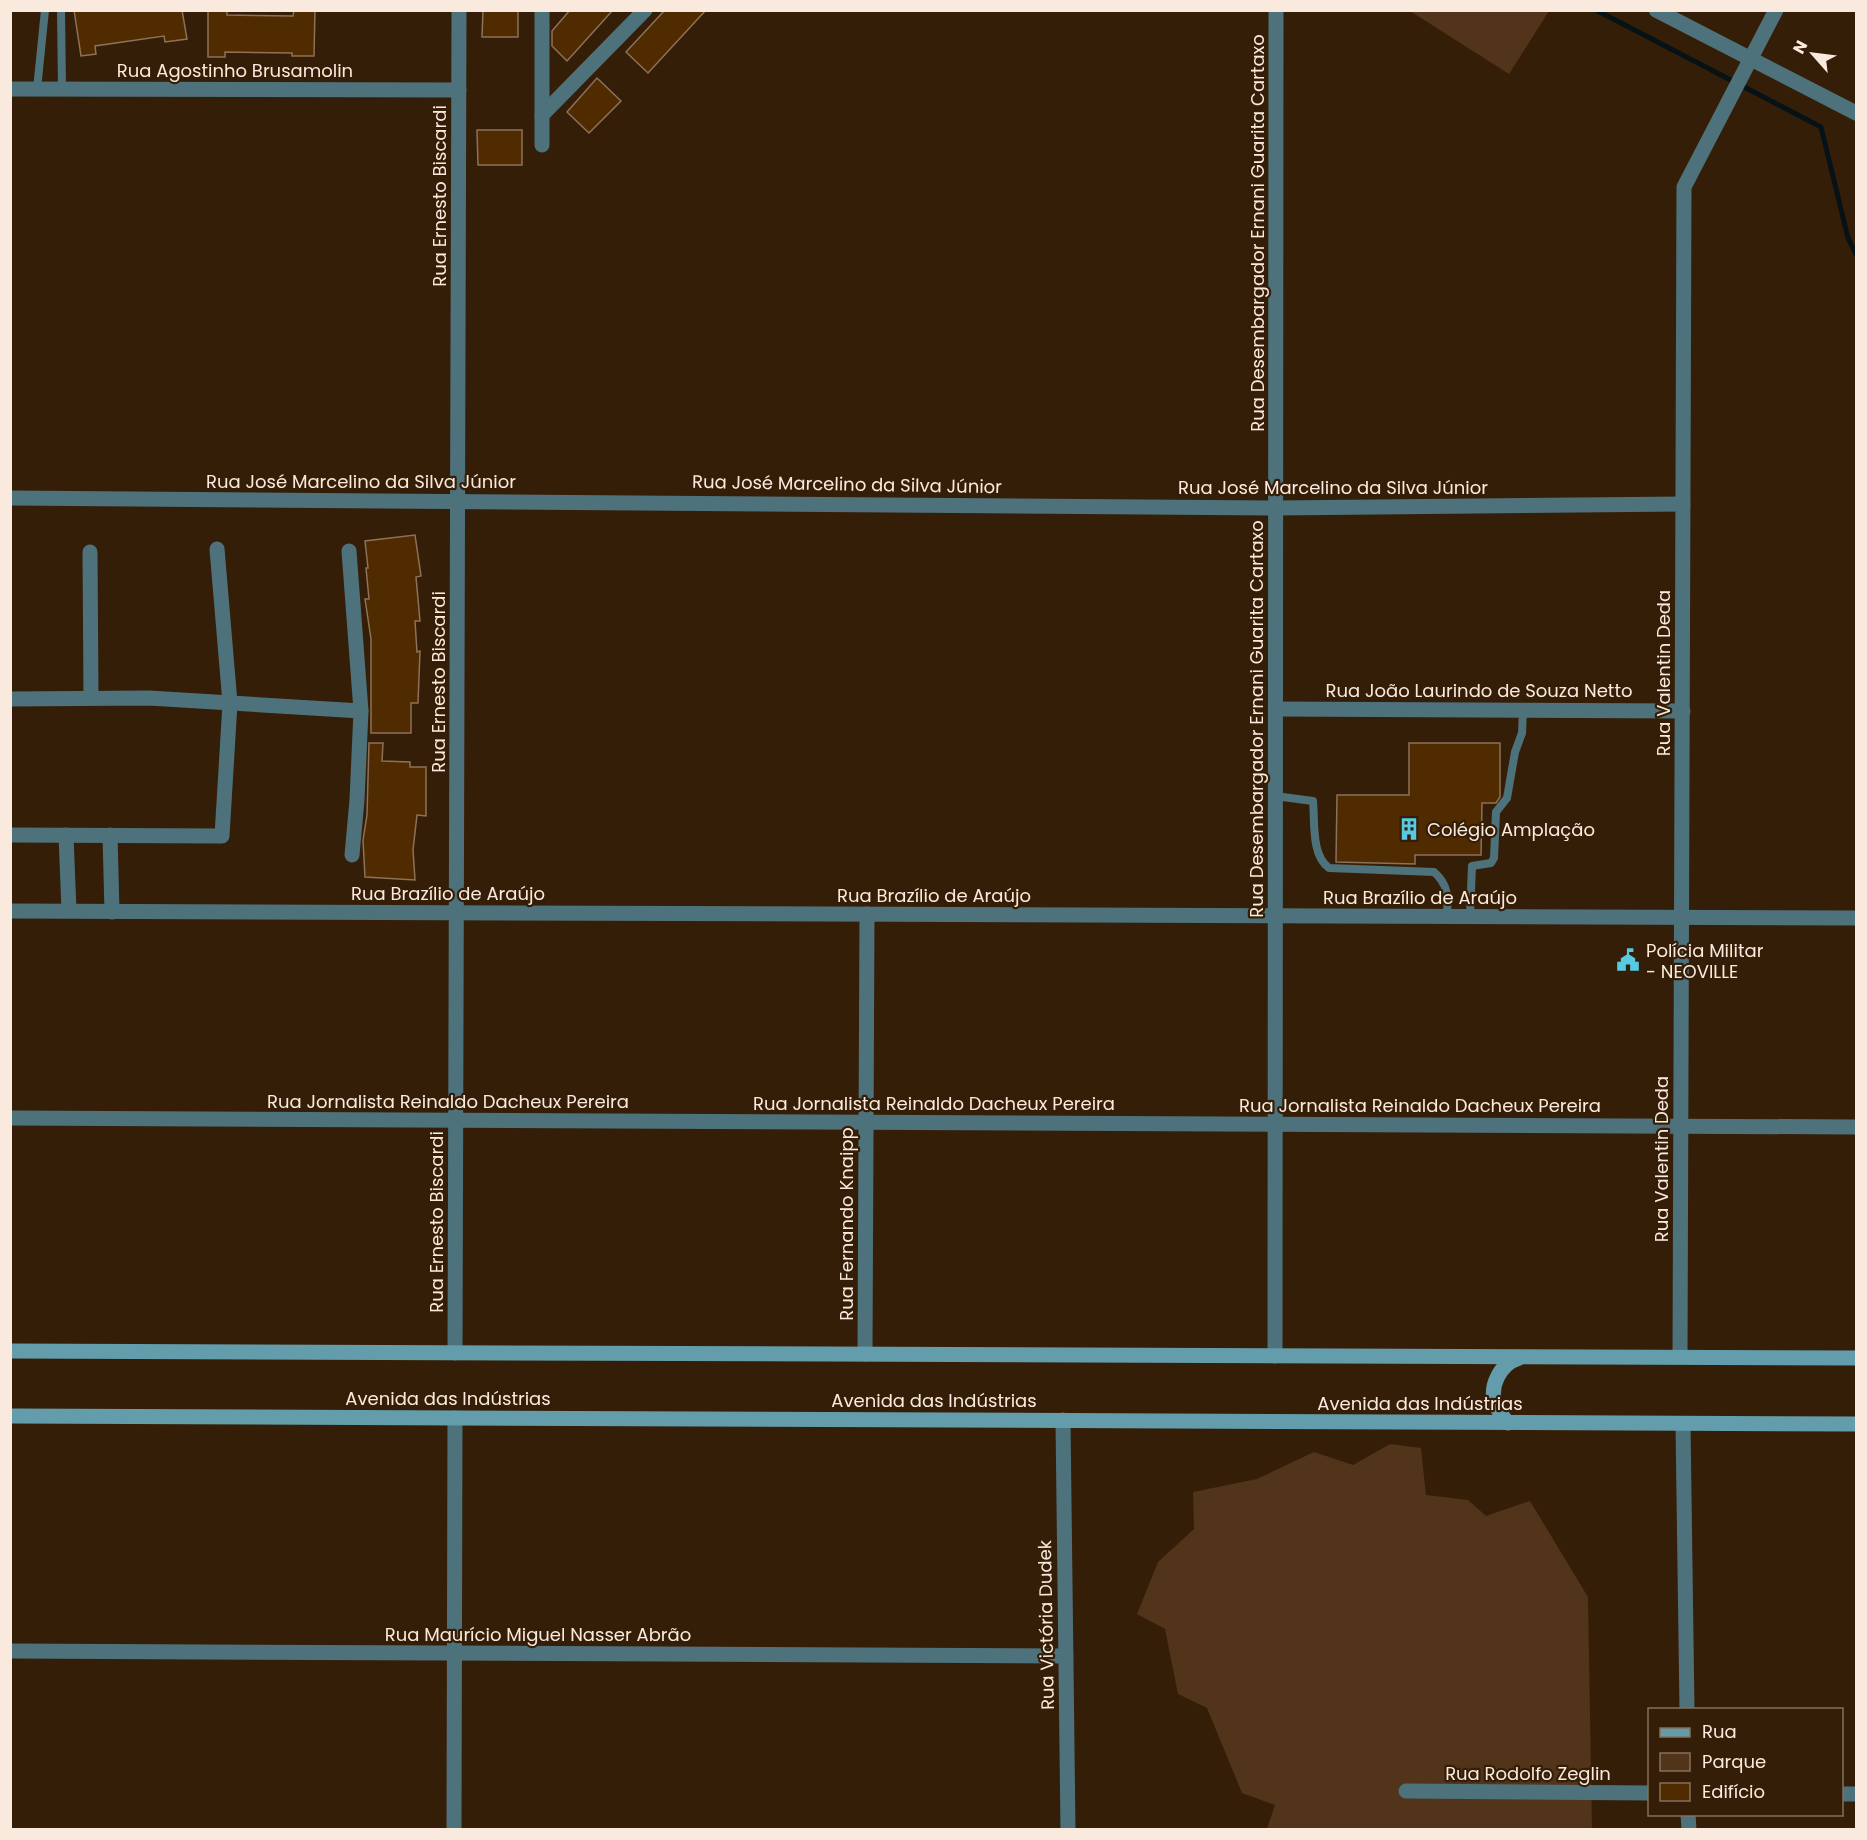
<svg xmlns="http://www.w3.org/2000/svg" width="1867" height="1840" font-family="Poppins,sans-serif">
<style>
.green{fill:#513419}
.lines{fill:none;stroke-linecap:round;stroke-linejoin:round}
.stream{stroke:#061215;stroke-width:5}
.building{fill:#502b00;stroke:#8d7159;stroke-width:1.5}
.lane{stroke:#4e727b;stroke-width:8}
.street{stroke:#4e727b;stroke-width:15}
.secondary{stroke:#639dac;stroke-width:15}
.labels{text-anchor:middle;dominant-baseline:central;stroke-width:4.5;stroke-linejoin:round;paint-order:stroke}
.street-label{font-size:18px;fill:#faeadd;stroke:#351e07}
.poi-label{font-size:18px;fill:#faeadd;stroke:#351e07;text-anchor:start}
</style>
<rect width="100%" height="100%" fill="#351e07"/>
<g class="green">
<path d="M1410 11H1549L1509 74Z"/>
<path d="M1390 1444 1421 1448 1426 1495 1468 1500 1486 1516 1530 1501 1588 1597 1592 1829H1267L1275 1805 1242 1793 1207 1708 1178 1694 1165 1629 1137 1614 1158 1562 1194 1529 1193 1492 1257 1479 1314 1452 1353 1465Z"/>
</g>
<g class="lines">
<path class="stream" d="M1596 10 1821 127 1848 238 1856 254"/>
</g>
<g class="building">
<path d="M74 10H182L187 39 165 42 164 36 95 46 96 54 81 56Z"/>
<path d="M294 10H315L314 56H292V53L225 52V57H208V11H227V15L293 16Z"/>
<path d="M483 10H518V37H482Z"/>
<path d="M570 10H613L567 61 552 46V31Z"/>
<path d="M665 10H706L648 73 626 52Z"/>
<path d="M597 78 621 101 589 133 567 112Z"/>
<path d="M477 130H522V165H478Z"/>
<path d="M415 535 421 576 416 577 420 621H415L417 652 420 651 418 703H411V733H371V639L365 599H369L366 568H368L365 541Z"/>
<path d="M369 743H383L382 761 410 762V767H426V816L417 815 413 850 415 880 365 877 363 840 367 815Z"/>
<path d="M1409 743H1500V797L1496 803H1482L1481 855H1415V864L1336 862 1337 795H1409Z"/>
</g>
<g class="lines">
<g class="lane">
<path d="M61 10 62 89"/>
<path d="M37 89 45 10"/>
<path d="M1275 796 1313 801C1315 822 1311 855 1329 868L1434 872C1449 885 1448 898 1447 916"/>
<path d="M1470 916 1472 866 1491 863 1494 858 1496 812 1507 798 1515 752 1522 733 1523 710"/>
</g>
<g class="street">
<path d="M1656 10 1856 113"/>
<path d="M10 89 459 90"/>
<path d="M542 115 645 10"/>
<path d="M542 145V10"/>
<path d="M10 498 1276 508 1683 504"/>
<path d="M349 551 361 711 357 800 352 855"/>
<path d="M90 552 91 697"/>
<path d="M10 699 149 698 361 711"/>
<path d="M1276 709 1683 711"/>
<path d="M10 835 222 836 230 703 217 549"/>
<path d="M66 835 69 911"/>
<path d="M110 835 112 912"/>
<path d="M10 911 1856 918"/>
<path d="M10 1118 1856 1127"/>
<path d="M455 1353 459 10"/>
<path d="M865 1354 867 914"/>
<path d="M1275 1356 1276 10"/>
<path d="M1680 1357 1684 187 1776 10"/>
<path d="M1063 1420 1068 1830"/>
<path d="M1683 1424 1687 1710"/>
<path d="M10 1651 1066 1656"/>
<path d="M1406 1791 1650 1793"/>
<path d="M1842 1794H1856"/>
<path d="M1688 1814 1689 1830"/>
<path d="M454 1830 455 1418"/>
</g>
<g class="secondary">
<path d="M10 1351 1856 1358"/>
<path d="M10 1416 1856 1424"/>
<path d="M1508 1423C1504 1418 1499 1412 1496 1406 1488 1387 1500 1364 1519 1358"/>
</g>
</g>
<defs>
<g id="building-bare" transform="scale(1.8)"><path d="M-4-6H4V6H1V3H-1V6H-4ZM-2.5-4.3h1.7v1.8h-1.7ZM.8-4.3h1.7v1.8H.8ZM-2.5-1h1.7V.8h-1.7ZM.8-1h1.7V.8H.8Z" fill="#58c9e3" stroke="#351e07" stroke-width="2.5" paint-order="stroke"/></g>
<g id="civic-bare" transform="scale(1.8)"><path d="M-.6-6.5H3V-4.5H.6V-3L4-1V1h2V6H-6V1h2V-1L-.6-3ZM-1.2 2.5V6h2.4V2.5Z" fill="#58c9e3" stroke="#351e07" stroke-width="2.5" paint-order="stroke"/></g>
</defs>
<g fill-rule="evenodd">
<use href="#building-bare" x="1409" y="829"/>
<use href="#civic-bare" x="1628" y="960"/>
</g>
<g class="labels">
<g class="street-label">
<text x="235" y="70">Rua Agostinho Brusamolin</text>
<text transform="translate(439 196) rotate(-90)">Rua Ernesto Biscardi</text>
<text transform="translate(1257 233) rotate(-90)">Rua Desembargador Ernani Guarita Cartaxo</text>
<text x="361" y="481">Rua José Marcelino da Silva Júnior</text>
<text transform="translate(847 484) rotate(1)">Rua José Marcelino da Silva Júnior</text>
<text x="1333" y="487">Rua José Marcelino da Silva Júnior</text>
<text transform="translate(1663 673) rotate(-90)">Rua Valentin Deda</text>
<text transform="translate(438 682) rotate(-90)">Rua Ernesto Biscardi</text>
<text x="1479" y="690">Rua João Laurindo de Souza Netto</text>
<text transform="translate(1256 719) rotate(-90)">Rua Desembargador Ernani Guarita Cartaxo</text>
<text x="448" y="893">Rua Brazílio de Araújo</text>
<text x="934" y="895">Rua Brazílio de Araújo</text>
<text x="1420" y="897">Rua Brazílio de Araújo</text>
<text x="448" y="1101">Rua Jornalista Reinaldo Dacheux Pereira</text>
<text x="934" y="1103">Rua Jornalista Reinaldo Dacheux Pereira</text>
<text x="1420" y="1105">Rua Jornalista Reinaldo Dacheux Pereira</text>
<text transform="translate(1661 1159) rotate(-90)">Rua Valentin Deda</text>
<text transform="translate(436 1222) rotate(-90)">Rua Ernesto Biscardi</text>
<text transform="translate(846 1224) rotate(-90)">Rua Fernando Knaipp</text>
<text x="448" y="1398">Avenida das Indústrias</text>
<text x="934" y="1400">Avenida das Indústrias</text>
<text x="1420" y="1403">Avenida das Indústrias</text>
<text transform="translate(1046 1625) rotate(-91)">Rua Victória Dudek</text>
<text x="538" y="1634">Rua Maurício Miguel Nasser Abrão</text>
<text x="1528" y="1773">Rua Rodolfo Zeglin</text>
</g>
<g class="poi-label">
<text x="1427" y="829">Colégio Amplação</text>
<text x="1646" y="950">Polícia Militar<tspan x="1646" dy="21">- NEOVILLE</tspan></text>
</g>
</g>
<rect width="1867" height="1840" fill="none" stroke="#faeadd" stroke-width="24"/>
<rect x="1648" y="1708" width="195" height="108" fill="#351e07" stroke="#84705d" stroke-width="1.5"/>
<rect x="1660" y="1728" width="30" height="9" fill="#639dac" stroke="#84705d" stroke-width="1.5"/>
<text x="1702" y="1738" font-size="18" fill="#faeadd">Rua</text>
<rect x="1660" y="1753" width="30" height="18" fill="#513419" stroke="#84705d" stroke-width="1.5"/>
<text x="1702" y="1768" font-size="18" fill="#faeadd">Parque</text>
<rect x="1660" y="1783" width="30" height="18" fill="#502b00" stroke="#84705d" stroke-width="1.5"/>
<text x="1702" y="1798" font-size="18" fill="#faeadd">Edifício</text>
<g transform="translate(1813 54) rotate(298)" stroke="#351e07" stroke-width="4.5" paint-order="stroke">
<path d="M0-4.5L10 22L0 15L-10 22Z" fill="#faeadd"/>
<text y="-9" font-size="16" font-weight="bold" text-anchor="middle" fill="#faeadd">N</text>
</g>
</svg>
